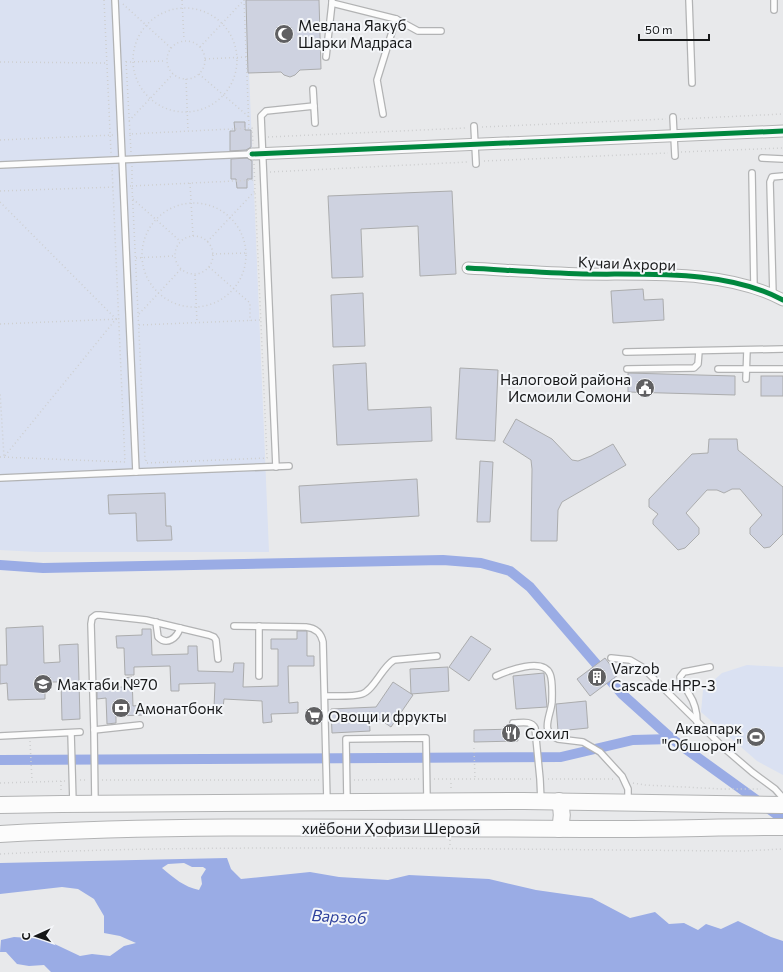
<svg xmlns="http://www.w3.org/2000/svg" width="783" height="972" font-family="Commissioner,sans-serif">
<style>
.green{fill:#dae1f2}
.water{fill:#9aace5;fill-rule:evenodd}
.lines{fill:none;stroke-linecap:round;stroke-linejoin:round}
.canal{stroke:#9aace5;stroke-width:10}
.building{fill:#ced2e0;stroke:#abacad}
.lane-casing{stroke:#b2b3b4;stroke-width:8}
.street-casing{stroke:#b2b3b4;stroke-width:13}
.secondary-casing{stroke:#b2b3b4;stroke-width:18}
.path{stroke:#cecfd0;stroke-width:1.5;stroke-dasharray:1 3;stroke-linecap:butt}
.lane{stroke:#fcfcfc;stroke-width:5.5}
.street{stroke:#fcfcfc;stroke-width:11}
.secondary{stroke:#fcfcfc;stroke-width:16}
.cycleway-casing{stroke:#f4f6f9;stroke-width:8}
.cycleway{stroke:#00873e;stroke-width:5}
.labels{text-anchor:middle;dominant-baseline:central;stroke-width:4;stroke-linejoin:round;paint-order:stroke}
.poi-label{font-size:15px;fill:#161718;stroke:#f4f6f9;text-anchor:start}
.street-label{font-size:15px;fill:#161718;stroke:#f4f6f9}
.water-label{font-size:16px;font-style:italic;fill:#2e419d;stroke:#f4f6f9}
</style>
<rect width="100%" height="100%" fill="#e8e9eb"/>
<g class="green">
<path d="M0 0H246L269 552H38L0 550Z"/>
<path d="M747 665 783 667V775L757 761 701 712 703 690 722 673Z"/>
</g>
<path class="water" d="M227 858 231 869 241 879 310 872 339 877 388 880 409 875 489 879 536 890 592 898 630 918 655 912 669 924 684 923 698 930 706 924 721 929 738 921 771 937 783 941V972H51L44 965 29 966 17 964 6 952H0L1 940 14 937 44 939 80 956 92 954 110 956 124 946 136 943 120 936 104 933V916L94 899 78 889 62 887 0 894V863ZM184 863 192 867H203L206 869 201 877 202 884 199 890C184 887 174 878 162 868L168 864Z"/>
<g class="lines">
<g class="canal">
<path d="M0 565 43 568 443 560 481 563 510 571 530 587 622 694 672 739 783 819"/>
<path d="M0 760 561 757 633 740 672 739"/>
</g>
</g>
<g class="building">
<path d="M246 0H319L321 69 300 70 295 75 290 77 284 75 281 72 248 73Z"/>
<path d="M234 122H245V130H251V147L246 150 230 151V131H235Z"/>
<path d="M247 158 252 161V179H247V188H237L236 179H231V159Z"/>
<path d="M452 191 456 274 420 276 418 226 361 229 363 277 332 278 328 196Z"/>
<path d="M643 289 644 300 663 299 664 320 613 323 611 291Z"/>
<path d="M363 293 365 346 333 347 331 295Z"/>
<path d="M366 363 368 410 431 407 432 441 337 445 333 365Z"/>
<path d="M460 368 498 370 495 441 456 439Z"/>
<path d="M628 373 735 376V395L628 392Z"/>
<rect x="761" y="376" width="22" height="20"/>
<path d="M516 419 552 439 572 460 578 461 591 456 613 444 626 465 562 502 558 510 557 541H531L532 469 531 460 503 442Z"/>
<path d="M709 439H737L738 450 783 487V534L770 547 764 548 750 534V528L762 515 740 489H732L724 493 717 490H707L686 513 699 528V534L685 548 678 550 653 524V520L658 514 649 507V499L692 454 708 453Z"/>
<path d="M480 461 493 462 490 522H477Z"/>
<path d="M417 479 419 516 301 523 299 486Z"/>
<path d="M165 493 166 526H171L172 540 137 541 136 513 109 514 108 495Z"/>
<path d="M43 626 44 663 60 662 59 645 78 644 80 719 62 720 61 682H45V699L8 700 7 683 0 684V665H7L6 628Z"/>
<path d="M142 629H151L152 655 188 654V646H197L198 671 233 672 234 663H244L243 687 278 686V649H271V639H297V631H307V656H314V666H288L289 703 298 702V713L271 714 272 722 263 723 262 701 224 699 223 708H214L215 683 179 684V691H171L170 666 134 667V675H125L124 648H117L116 636 142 635Z"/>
<path d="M471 636 491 649 469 681 449 667Z"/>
<path d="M605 658 618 675 590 696 577 679Z"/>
<path d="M448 667 449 691 411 694 410 669Z"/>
<path d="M544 673 547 707 516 709 513 676Z"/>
<path d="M132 677 133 706 142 705 143 715 116 716V723L107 724 106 698 97 699V688L123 687V678Z"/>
<path d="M393 682 413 695 391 727 369 712 370 731 332 733 331 709 376 707Z"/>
<path d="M586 701 588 728 558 731 556 704Z"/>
<path d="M517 729 518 741 474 742V730Z"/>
</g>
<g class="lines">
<g class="lane-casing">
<g id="lane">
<path d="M332 0V3L396 19 418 31H441"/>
<path d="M689 0 692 83"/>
<path d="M774 10V0"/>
<path d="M326 57 332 3"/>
<path d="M313 89 314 106"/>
<path d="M383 114 377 80 396 19"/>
<path d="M673 117 675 156"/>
<path d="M474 126 476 164"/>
<path d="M762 158 783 159"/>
<path d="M0 165 252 154"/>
<path d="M752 173 754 287"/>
<path d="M773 295 770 182 772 177 783 176"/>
<path d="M626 352 783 349"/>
<path d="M627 369 694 368 698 364 699 351"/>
<path d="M718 369H783"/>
<path d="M746 379 747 350"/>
<path d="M276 467 261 116 266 111 314 106 315 123"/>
<path d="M136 472 289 466"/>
<path d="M0 478 136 472 115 0"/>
<path d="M156 622 158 637C167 646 177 638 180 628"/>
<path d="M234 626 306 627C315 628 321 632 323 642L327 801"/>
<path d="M259 626V676"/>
<path d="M611 658 630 660 642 667 724 748 752 772 775 789 783 798"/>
<path d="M496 676C507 671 543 657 550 674 553 681 552 694 552 702 551 715 539 732 558 739L583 742 600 752 622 776 628 789V802"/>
<path d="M325 696C335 696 353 697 362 694 374 690 382 667 394 660L437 656"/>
<path d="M697 722C697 712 695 703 689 694 686 688 681 683 680 677L684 672 710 667"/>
<path d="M513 723C521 723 531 720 535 728L540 779 541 801"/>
<path d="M94 730 140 725"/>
<path d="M71 733 73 803"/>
<path d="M0 736 80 732"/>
<path d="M347 800 346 739 426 738 427 800"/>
<path d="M95 803 94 730 91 624 92 618 96 615H100L146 620 209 635 214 637 216 640 218 659"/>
</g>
</g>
<g class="street-casing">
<g id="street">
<path d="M252 154 783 131"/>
<path d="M468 268C506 270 544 273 583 274 647 275 725 269 783 300"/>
</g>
</g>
<g class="secondary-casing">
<g id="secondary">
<path d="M559 801C563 811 563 819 559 829"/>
<path d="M0 805 62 804 524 801 783 805"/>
<path d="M0 834C206 823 412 829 618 829 673 829 728 827 783 827"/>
</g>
</g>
<g class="path">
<path d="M104 0 111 153"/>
<path d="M182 0 184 40"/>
<path d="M244 0 249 128"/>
<path d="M123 4 171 48"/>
<circle cx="185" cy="60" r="52"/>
<circle cx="186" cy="60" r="19"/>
<path d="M200 47 244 0"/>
<path d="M205 59 246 57"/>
<path d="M126 61 130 134"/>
<path d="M0 62 108 63"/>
<path d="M126 62 166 61"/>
<path d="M199 74 249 117"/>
<path d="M186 79 188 131"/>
<path d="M680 119 783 114"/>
<path d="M129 121 173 74"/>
<path d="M482 127 666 119"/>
<path d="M268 137 466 128"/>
<path d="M0 140 114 135"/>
<path d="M131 152 130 134 252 128 253 144"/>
<path d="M681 152 783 148"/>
<path d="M484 161 668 153"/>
<path d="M254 164 255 190"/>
<path d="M132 166V186L254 180"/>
<path d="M270 172 468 162"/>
<path d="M190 183 193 236"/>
<path d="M130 186H132L145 460"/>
<path d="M0 191 116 187"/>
<path d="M133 199 180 241"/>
<path d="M0 202 116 319 4 457 0 392"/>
<circle cx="194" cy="255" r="52"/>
<circle cx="194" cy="255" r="19"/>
<path d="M212 254 246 253"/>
<path d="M136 258 174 256"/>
<path d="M209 267 250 303V321"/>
<path d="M195 275 197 323"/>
<path d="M139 314 181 269"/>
<path d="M0 324 119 319"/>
<path d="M139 325 261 320"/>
<path d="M0 457 125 462 112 167"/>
<path d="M146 460V463L267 458 255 191 207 242"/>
<path d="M30 741 32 781"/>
<path d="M474 748 475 779"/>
<path d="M434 779H532"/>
<path d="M548 779H614"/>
<path d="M80 780H88"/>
<path d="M102 780H320"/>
<path d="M354 780 420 779"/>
<path d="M61 781V792"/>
<path d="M0 783 66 781"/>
<path d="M633 783 645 785 722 789H761"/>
<path d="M451 788V780"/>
<path d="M450 840V848"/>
<path d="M0 854C99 849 199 848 299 848 447 848 595 850 743 851L783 849"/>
</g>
<use href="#lane" class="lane"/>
<use href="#street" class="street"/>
<use href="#secondary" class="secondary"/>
<g class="cycleway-casing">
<g id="cycleway">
<path d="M252 154 783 131"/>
<path d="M468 268C506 270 544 273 583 274 647 275 725 269 783 300"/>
</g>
</g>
<use href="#cycleway" class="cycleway"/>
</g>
<defs>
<g id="mosque-disc" transform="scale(1)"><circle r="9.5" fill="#606062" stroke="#f4f6f9"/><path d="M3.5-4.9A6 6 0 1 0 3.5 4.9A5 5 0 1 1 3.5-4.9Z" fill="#fff"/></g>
<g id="civic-disc" transform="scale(1)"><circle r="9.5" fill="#606062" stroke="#f4f6f9"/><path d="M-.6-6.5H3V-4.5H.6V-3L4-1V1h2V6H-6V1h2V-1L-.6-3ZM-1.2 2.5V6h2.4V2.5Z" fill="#fff"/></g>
<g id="building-disc" transform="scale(1)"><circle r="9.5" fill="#606062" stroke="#f4f6f9"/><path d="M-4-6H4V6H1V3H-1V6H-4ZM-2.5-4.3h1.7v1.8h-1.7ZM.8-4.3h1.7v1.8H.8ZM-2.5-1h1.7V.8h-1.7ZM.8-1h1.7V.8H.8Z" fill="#fff"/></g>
<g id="school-disc" transform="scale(1)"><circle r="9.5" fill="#606062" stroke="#f4f6f9"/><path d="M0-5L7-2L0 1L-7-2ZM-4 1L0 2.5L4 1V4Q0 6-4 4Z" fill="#fff"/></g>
<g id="bank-disc" transform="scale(1)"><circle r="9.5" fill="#606062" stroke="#f4f6f9"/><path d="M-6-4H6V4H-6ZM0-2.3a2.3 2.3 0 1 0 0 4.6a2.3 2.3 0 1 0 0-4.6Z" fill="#fff"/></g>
<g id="supermarket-disc" transform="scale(1)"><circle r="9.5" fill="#606062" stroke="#f4f6f9"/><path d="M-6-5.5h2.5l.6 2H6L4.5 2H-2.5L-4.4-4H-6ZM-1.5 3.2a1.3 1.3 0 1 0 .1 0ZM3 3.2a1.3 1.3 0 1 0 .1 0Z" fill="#fff"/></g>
<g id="restaurant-disc" transform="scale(1)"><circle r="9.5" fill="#606062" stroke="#f4f6f9"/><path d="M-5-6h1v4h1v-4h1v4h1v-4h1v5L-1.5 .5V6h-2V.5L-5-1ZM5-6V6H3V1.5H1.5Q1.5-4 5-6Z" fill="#fff"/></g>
<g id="stadium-disc" transform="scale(1)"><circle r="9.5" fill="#606062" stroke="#f4f6f9"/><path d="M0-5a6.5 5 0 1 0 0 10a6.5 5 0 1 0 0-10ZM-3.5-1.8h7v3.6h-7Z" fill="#fff"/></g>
</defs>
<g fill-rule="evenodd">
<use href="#mosque-disc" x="284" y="34"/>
<use href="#civic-disc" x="645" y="388"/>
<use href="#building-disc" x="597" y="677"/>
<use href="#school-disc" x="43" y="684"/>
<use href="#bank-disc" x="121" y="708"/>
<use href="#supermarket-disc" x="314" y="716"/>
<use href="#restaurant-disc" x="511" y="733"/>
<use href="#stadium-disc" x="756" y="737"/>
</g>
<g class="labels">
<g class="poi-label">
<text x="298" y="25">Мевлана Яакуб<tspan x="298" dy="17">Шарки Мадраса</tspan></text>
<text x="631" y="379" text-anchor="end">Налоговой района<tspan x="631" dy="17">Исмоили Сомони</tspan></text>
<text x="611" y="668">Varzob<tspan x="611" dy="17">Cascade HPP-3</tspan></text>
<text x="57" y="684">Мактаби №70</text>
<text x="135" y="708">Амонатбонк</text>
<text x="328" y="716">Овощи и фрукты</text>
<text x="742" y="728" text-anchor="end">Аквапарк<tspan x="742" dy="17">"Обшорон"</tspan></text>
<text x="525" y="733">Сохил</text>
</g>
<g class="street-label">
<text transform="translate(627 263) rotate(2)">Кучаи Ахрори</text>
<text x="391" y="828">хиёбони Ҳофизи Шерозӣ</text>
</g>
<g class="water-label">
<text transform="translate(339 916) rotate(3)">Варзоб</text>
</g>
</g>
<g transform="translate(36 936) rotate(267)" stroke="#f4f6f9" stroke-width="3" paint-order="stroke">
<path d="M0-3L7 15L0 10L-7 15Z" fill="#161718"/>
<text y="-6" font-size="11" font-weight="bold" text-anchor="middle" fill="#161718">С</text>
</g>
<path d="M639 34v6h70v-6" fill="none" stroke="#161718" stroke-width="2"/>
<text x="645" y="34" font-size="12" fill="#161718" stroke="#f4f6f9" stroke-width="3" paint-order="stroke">50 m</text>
</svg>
